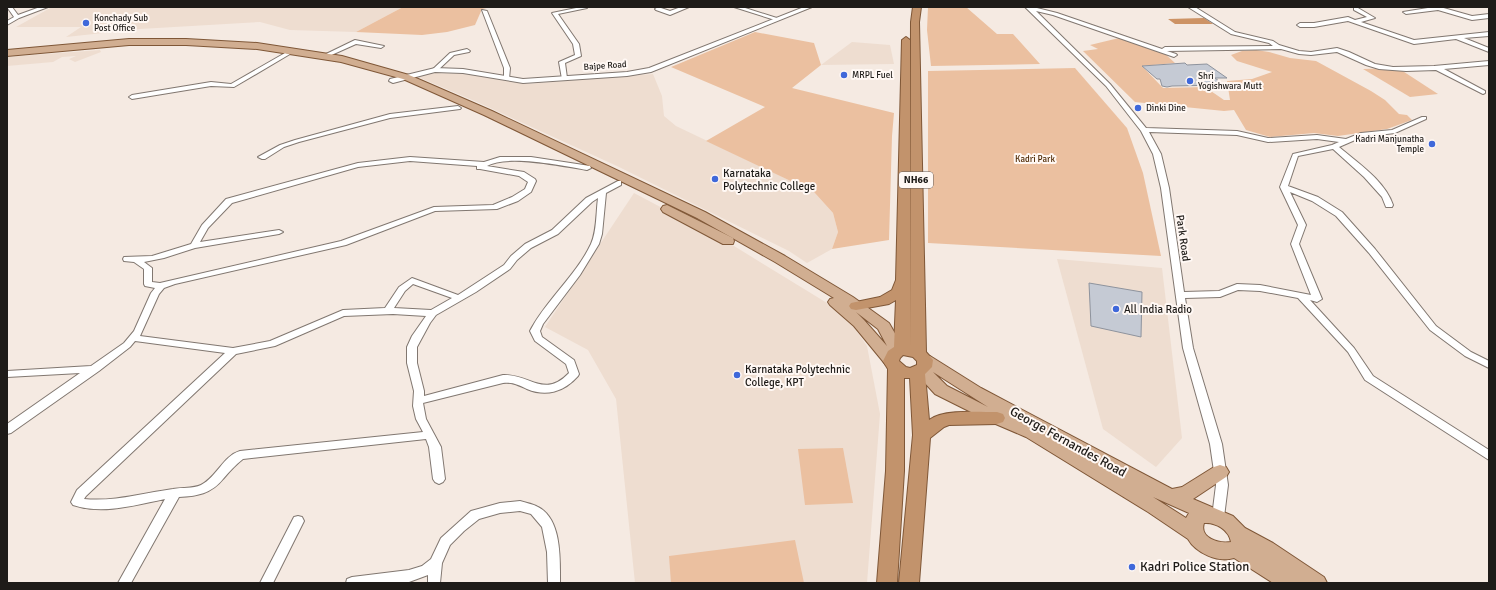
<svg xmlns="http://www.w3.org/2000/svg" width="1496" height="590" font-family="Signika,sans-serif">
<style>
.built{fill:#eeddd0}
.green{fill:#ebc0a0}
.water{fill:#cd9365}
.building{fill:#c5cad4;stroke:#8e939d}
.lines{fill:none;stroke-linecap:round;stroke-linejoin:round}
.minor-casing{stroke:#817770;stroke-width:2}
.tertiary-casing{stroke:#817770;stroke-width:2}
.primary-casing{stroke:#7f5737;stroke-width:2}
.trunk-casing{stroke:#7f5737;stroke-width:2}
.minor{fill:#fff;fill-rule:evenodd}
.tertiary{fill:#fff;fill-rule:evenodd}
.primary{fill:#d1ae91;fill-rule:evenodd}
.trunk{fill:#c2936c;fill-rule:evenodd}
.poi-dot{fill:#3f68da;stroke:#fff8f4;stroke-width:1.5}
.labels{text-anchor:middle;dominant-baseline:central;stroke-width:4;stroke-linejoin:round;paint-order:stroke}
.far-poi-label{font-size:9px;fill:#1e1b18;stroke:#fff8f4;text-anchor:start}
.far-street-label{font-size:9px;fill:#1e1b18;stroke:#fff8f4}
.far-park-label{font-size:9px;fill:#4d2701;stroke:#fff8f4}
.shield{fill:#fff8f4;stroke:#625d5a;stroke-width:1}
.shield-label{font-size:10px;font-weight:bold;fill:#1e1b18}
.poi-label{font-size:11px;fill:#1e1b18;stroke:#fff8f4;text-anchor:start}
.street-label{font-size:11px;fill:#1e1b18;stroke:#fff8f4}
.near-street-label{font-size:13px;fill:#1e1b18;stroke:#fff8f4}
.near-poi-label{font-size:13px;fill:#1e1b18;stroke:#fff8f4;text-anchor:start}
</style>
<rect width="100%" height="100%" fill="#f5eae2"/>
<g class="built">
<path d="M52 7H403L356 32 290 30 260 22 140 29 66 37 81 27H16Z"/>
<path d="M852 42 890 45 894 64 821 65Z"/>
<path d="M100 50 101 52 75 62 69 59 76 56 62 57 53 62 7 66V57Z"/>
<path d="M434 73 465 74 527 84 653 74 662 96 664 116 676 126 814 192 833 213 838 232 832 249 807 263 789 251 617 166 477 102 418 77Z"/>
<path d="M634 193 734 246 845 314 867 346 880 414 867 583H635L616 399 588 350 545 327Z"/>
<path d="M1057 259 1162 268 1182 438 1156 467 1103 429Z"/>
</g>
<g class="green">
<path d="M403 7H491L482 9 475 25 447 32 422 35 356 32Z"/>
<path d="M928 7H966L997 34H1013L1040 64 931 66 927 30Z"/>
<path d="M755 32 814 43 821 65 792 88 894 113 892 136 889 240 832 249 838 232 833 213 814 192 706 141 765 107 671 67Z"/>
<path d="M1119 38 1163 52 1175 63 1142 66 1163 88 1205 87 1224 100H1230L1227 81 1252 79 1272 72 1237 61 1231 55 1242 51 1256 50 1269 52 1290 58 1316 61 1371 91 1385 100 1399 114 1407 115 1412 120 1387 129 1338 136 1314 133 1270 137 1246 130 1234 110 1224 111 1135 102 1083 51 1098 49 1090 45Z"/>
<path d="M1075 68 1127 128 1143 173 1161 256 928 243V71Z"/>
<path d="M1398 68 1438 94 1410 97 1363 69Z"/>
<path d="M843 448 853 503 805 505 798 449Z"/>
<path d="M795 540 804 583H671L669 556Z"/>
</g>
<path class="water" d="M1204 18 1213 24H1175L1168 19Z"/>
<g class="building">
<path d="M1185 63 1187 65 1207 64 1227 78H1215L1224 85 1172 86 1167 87 1162 86 1160 79H1157L1142 66Z"/>
<path d="M1089 283 1142 292 1141 337 1091 326Z"/>
</g>
<g class="lines">
<g class="minor-casing">
<g id="minor">
<path d="M7 7H12L18 15 40 7H48L19 18 7 25V21L14 17Z"/>
<path d="M581 7 587 8 558 14 579 44 581 56 565 63 567 78 562 79 559 62 575 55 573 44 552 13Z"/>
<path d="M658 7 670 11 681 7H689L670 15 656 10 655 9Z"/>
<path d="M734 7H742L780 19 775 20Z"/>
<path d="M1025 7H1033L1057 13 1162 49 1165 47 1273 46 1269 43 1231 34 1188 7H1195L1235 32 1273 41 1279 45 1299 51 1311 52 1337 48 1349 52 1375 64 1393 67 1434 66 1489 61V65L1444 69 1485 91V93L1483 94 1436 70 1406 71 1379 69 1366 65 1337 52 1311 55 1299 54 1281 49 1167 51 1176 54 1177 55 1174 57 1053 15 1036 11 1110 84 1146 128 1237 131 1268 138 1317 135 1346 139 1361 133 1392 130 1422 117H1426V119L1395 133 1362 137 1339 147C1358 163 1385 181 1393 205L1392 207H1386L1382 197 1364 177 1333 149 1298 156 1288 186 1318 197 1342 212 1375 249 1436 326 1471 352 1489 361V368L1465 356 1430 330 1369 253 1336 216 1312 201 1290 192 1306 225 1299 244 1322 299 1317 302 1310 300 1354 348 1373 376 1489 450V460L1365 380 1348 352 1298 298 1260 291 1238 290 1220 297 1185 298 1193 348 1222 444 1228 485 1224 517 1222 521 1218 522 1214 521 1212 517 1216 485 1210 444 1183 348 1161 188 1153 154 1141 131 1106 86ZM1149 132 1237 135 1268 142 1317 139 1339 142 1332 145 1293 154 1280 187 1298 225 1291 244 1311 295 1260 285 1237 284 1219 291 1184 292 1169 188 1161 154Z"/>
<path d="M1434 7H1440L1472 16 1489 14V18L1472 20 1438 10 1406 14 1403 12Z"/>
<path d="M1354 8H1358L1375 18 1361 22 1414 40 1489 32V36L1464 38 1489 48V52L1456 39 1414 44 1348 21 1314 27H1300L1297 25 1300 23H1314L1348 17 1355 20 1367 17 1354 10Z"/>
<path d="M482 10 487 11 510 68 509 79 504 78V68Z"/>
<path d="M355 40 384 46 381 48 356 44 327 57 322 56Z"/>
<path d="M467 49 470 51 469 52 454 55 437 71 432 70 450 53Z"/>
<path d="M285 53 290 54 234 87 211 86 132 99 129 97 132 95 211 82 231 84Z"/>
<path d="M458 106 461 108 460 109 390 118 299 142 284 147 265 159H262L258 157 280 145 295 140 390 114Z"/>
<path d="M410 157 484 162 500 157H531L590 166 591 168 587 170C563 166 507 154 487 166L524 172 535 179 536 181 531 192 518 201 497 209 435 211 346 245 175 284 164 288 159 294 140 336 233 348 270 341 343 310 385 308 399 287 412 278 458 295 504 265 511 256 525 244 552 230 586 198 618 181H621V185L606 193 602 234 599 244 580 275 543 324 540 331 542 337 574 360 579 374 578 376C564 392 546 397 527 389 518 385 513 382 503 383L423 403 426 419 441 447 445 479 443 482 439 484 435 482 433 479 429 447 426 439 243 459C235 465 229 472 223 479 211 494 197 496 179 497L131 583H118L165 499C136 505 102 515 73 505L71 502 77 490 225 353 135 341 130 347 99 371 11 433 7 434V424L80 373 7 377V371L91 366 124 343 134 331 151 293 155 288 145 286 144 284V269L134 262 124 261 123 259 124 257 152 256 191 244 202 225 226 199 358 163ZM410 161 477 166V169H480L519 176 528 182 525 189 512 197 493 205 434 207 341 241 160 283 152 282V268L144 262 164 258 195 248 279 234 283 232 279 230 200 242 208 228 232 203 358 167ZM598 198C596 213 597 231 591 244 576 276 546 300 530 331L535 341 566 364 569 373C544 399 530 374 503 375L424 396V391L417 363V347L430 323 436 315 476 292 510 269 517 260 531 248 558 234 592 202ZM413 284 452 298 431 310 394 308 405 291ZM393 314 426 316 412 336 407 347V363L414 391 413 406 416 419 423 432 240 451C223 456 217 477 201 485 193 489 182 487 173 489 144 493 114 502 84 499L86 496 236 354 275 346 344 316Z"/>
<path d="M520 501C526 503 533 504 538 507 562 519 560 560 560 583H548L547 552 542 527 531 514 520 511 500 513 479 519 464 531 450 545 442 563 440 583H428V575L409 582 398 583H346L347 579 352 577 409 570 422 566 431 559 441 538 471 511 500 503Z"/>
<path d="M298 516 302 517 304 521 273 583H260L294 517Z"/>
</g>
</g>
<g class="tertiary-casing">
<path id="tertiary" d="M804 7H812L651 72 627 76 523 83 463 73 435 72 393 83 389 81 390 79 435 68 463 69 523 79 627 72 649 68Z"/>
</g>
<g class="primary-casing">
<g id="primary">
<path d="M129 39H186L257 43 342 56 409 75 492 111 705 212 785 256 853 297 889 323 905 351 902 355 895 356 899 361 896 365 891 366 886 365 854 326 830 305 828 302 830 299 834 298 775 262 697 218 484 115 403 79 341 62 257 49 186 45H129L7 56V50ZM856 312 878 329 887 346 864 320Z"/>
<path d="M667 205 733 238 734 241 733 244H723L663 212 661 209 663 206Z"/>
<path d="M925 355 930 356 981 388 1172 489 1182 487 1214 467 1220 465 1226 467 1229 472 1226 477 1193 499 1233 516 1245 528 1273 543 1324 577 1327 583H1273L1234 558C1218 563 1196 553 1188 539L1148 512 1026 437 991 422 935 394 913 370 915 366 921 365 917 360 920 356ZM933 372 988 407 947 386ZM1153 497 1189 513 1186 518ZM1204 523C1216 522 1229 530 1231 542 1219 544 1199 538 1204 523Z"/>
</g>
</g>
<g class="trunk-casing">
<path id="trunk" d="M913 7H921L919 22 926 352 933 360 932 367 925 374 929 420C943 409 979 412 997 412L1003 414 1005 418 1003 422 997 424 949 425 944 427 930 438 919 583H899L913 435 910 378H904V471L897 583H877L886 471 888 369 883 361 888 351 894 347 896 300 889 304 856 310 851 309 849 306 851 303 880 297 892 290 896 280 902 40 906 37 910 40V346L911 22ZM903 355 913 357 917 361V365L910 368 906 367 899 361 900 358Z"/>
</g>
<use href="#minor" class="minor"/>
<use href="#tertiary" class="tertiary"/>
<use href="#primary" class="primary"/>
<use href="#trunk" class="trunk"/>
</g>
<g class="poi-dot">
<circle cx="86" cy="23" r="4"/>
<circle cx="844" cy="75" r="4"/>
<circle cx="1190" cy="81" r="4"/>
<circle cx="1138" cy="108" r="4"/>
<circle cx="1432" cy="144" r="4"/>
<circle cx="715" cy="179" r="4"/>
<circle cx="1116" cy="309" r="4"/>
<circle cx="737" cy="375" r="4"/>
<circle cx="1132" cy="567" r="4"/>
</g>
<g class="labels">
<g class="far-poi-label">
<text x="94" y="18">Konchady Sub<tspan x="94" dy="10">Post Office</tspan></text>
<text x="852" y="75">MRPL Fuel</text>
<text x="1198" y="76">Shri<tspan x="1198" dy="10">Yogishwara Mutt</tspan></text>
<text x="1146" y="108">Dinki Dine</text>
<text x="1424" y="139" text-anchor="end">Kadri Manjunatha<tspan x="1424" dy="10">Temple</tspan></text>
</g>
<g class="far-street-label">
<text transform="translate(605 66) rotate(-4)">Bajpe Road</text>
</g>
<g class="far-park-label">
<text x="1035" y="159">Kadri Park</text>
</g>
<rect class="shield" x="899" y="172" width="34" height="16" rx="3"/>
<g class="shield-label">
<text x="916" y="180">NH66</text>
</g>
<g class="poi-label">
<text x="723" y="173">Karnataka<tspan x="723" dy="13">Polytechnic College</tspan></text>
<text x="1124" y="309">All India Radio</text>
<text x="745" y="369">Karnataka Polytechnic<tspan x="745" dy="13">College, KPT</tspan></text>
</g>
<g class="street-label">
<text transform="translate(1183 238) rotate(82)">Park Road</text>
</g>
<g class="near-street-label">
<text transform="translate(1068 442) rotate(29)">George Fernandes Road</text>
</g>
<g class="near-poi-label">
<text x="1140" y="567">Kadri Police Station</text>
</g>
</g>
<rect width="1496" height="590" fill="none" stroke="#1e1b18" stroke-width="16"/>
</svg>
